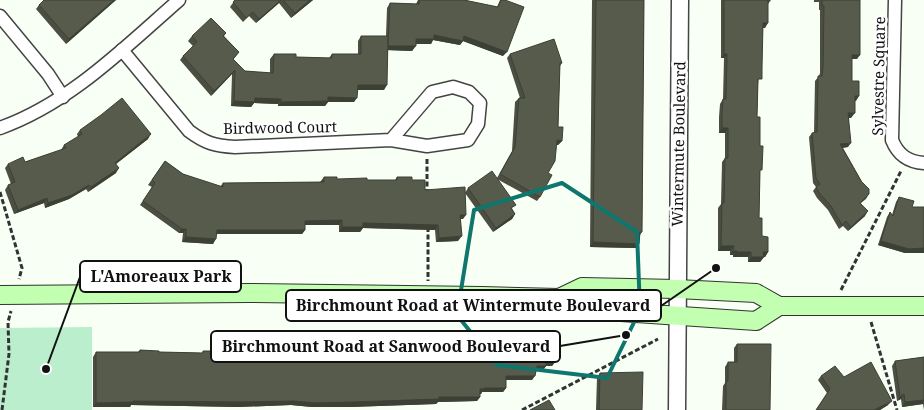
<svg xmlns="http://www.w3.org/2000/svg" width="924" height="410" font-family="'Noto Serif',serif">
<style>
.green{fill:#baeecd}
.lines{fill:none;stroke-linecap:round;stroke-linejoin:round}
.minor-casing{stroke:#444;stroke-width:15}
.tertiary-casing{stroke:#444;stroke-width:19}
.secondary-casing{stroke:#333;stroke-width:20}
.path{stroke:#333;stroke-width:3;stroke-dasharray:5 2.5;stroke-linecap:butt}
.minor{stroke:#fff;stroke-width:12}
.tertiary{stroke:#fff;stroke-width:16}
.secondary{stroke:#c2ffb0;stroke-width:18}
.wall{fill:#4b4e41}
.shaded-wall{fill:#3d4035}
.building{fill:#575b4c;stroke:#3d4035}
.marked{fill:none;stroke:#0f766e;stroke-width:4;stroke-linejoin:round}
.labels{text-anchor:middle;dominant-baseline:central;stroke-width:5;stroke-linejoin:round;paint-order:stroke}
.street-label{font-size:15px;fill:#111;stroke:#fff}
.leader{fill:none;stroke:#111;stroke-width:2}
.callout-dot{fill:#111;stroke:#fff;stroke-width:2}
.callout{fill:#fff;stroke:#111;stroke-width:2}
.callout-label{font-size:16px;text-anchor:middle;font-weight:bold;fill:#111}
</style>
<rect width="100%" height="100%" fill="#f8fff5"/>
<path class="green" d="M92 327V410H0V328Z"/>
<g class="lines">
<g class="minor-casing">
<g id="minor">
<path d="M895 0 892 140C898 155 908 162 924 163"/>
<path d="M0 16 48 74 63 97"/>
<path d="M122 50 189 131C205 143 215 146 235 147L391 140 427 146 468 140 478 124 480 103 469 92 453 87 432 92 391 140"/>
<path d="M0 128C70 103 124 48 179 0"/>
</g>
</g>
<g class="tertiary-casing">
<path id="tertiary" d="M677 410 680 0"/>
</g>
<g class="secondary-casing">
<g id="secondary">
<path d="M0 295 249 293 482 296 559 298 582 287 677 289 756 293 779 306H924"/>
<path d="M559 298 576 309 756 321 779 306"/>
</g>
</g>
<g class="path">
<path d="M427 159V193"/>
<path d="M0 192 22 268 19 279"/>
<path d="M428 227V281"/>
<path d="M841 290 901 171"/>
<path d="M871 322 897 410"/>
<path d="M2 410 9 354 8 322 11 311"/>
<path d="M522 410 658 339"/>
</g>
<use href="#minor" class="minor"/>
<use href="#tertiary" class="tertiary"/>
<use href="#secondary" class="secondary"/>
</g>
<g class="wall">
<path d="M44 0H116L66 44 36 9 39 5Z"/>
<path d="M235 0H313L291 18 279 3 256 23 249 16 243 22 230 7Z"/>
<path d="M418 0H464L497 7 500 0H505L503 56 463 41 460 45 433 40 431 44H416L412 51 388 50 384 90H357L354 102H328L325 106H278V104L254 103 251 107 231 106 232 74 211 96 180 60 183 56 193 46 188 41 192 36 226 33 224 36 239 52 233 60 245 71 270 73V59L274 54 296 57 329 58 332 54H358V41L361 36H386L387 8 390 3 416 4Z"/>
<path d="M592 0H644L642 232 640 235 639 244 636 248 590 247Z"/>
<path d="M721 0H771L768 4 765 28H763L758 84 757 117 760 174 759 218 762 236 768 252 765 257H764L760 262H748V257H733V255H730V251H718V208L721 204 722 162 725 158V133H719V117L720 104 723 99 724 58H721Z"/>
<path d="M814 0H860L857 59H852V81L856 101H855L851 118H849L848 147 843 148 869 194 866 199 861 203 865 216 848 231 843 226 839 229 828 210 817 198 813 191 816 187 813 183 809 137 812 133H814L815 81 819 76 820 73V10H819V2H814Z"/>
<path d="M510 54 562 63 560 66 558 127 562 141 558 145H556L548 173 540 197 537 201 497 179 515 214 512 219 493 232 465 193 468 188 497 178 512 151 515 102 519 98H520L507 58Z"/>
<path d="M80 130 148 139 116 164V173L88 192 86 189 69 199 45 208 44 203 14 214 5 190 8 185 11 184 5 168 8 164 25 162 61 150 64 145 78 137 77 134Z"/>
<path d="M165 161 183 174 220 187 223 183 320 182 324 177 337 179 367 180H395L397 177 412 180 463 219H461L458 241 436 242 435 230 363 228 360 232H339V225H305V230L302 234H216L213 244 182 242 183 233H179L140 205 152 187 148 185Z"/>
<path d="M899 197 912 207 905 253 878 245 887 217 890 212 892 215 896 202Z"/>
<path d="M487 338 536 341 555 362 552 366H546L543 370H536L532 380H506V388L503 392H482L481 394H480V397L477 401 438 402 436 404 350 407H312L291 405 238 407 131 405 130 407H93V357L96 352H138L140 350 159 352 202 353 203 351 246 356 274 357 278 352 376 356H417V354L420 350H440L442 347H484V342Z"/>
<path d="M737 344 770 410H722L723 386 725 383V367L728 362H734V348Z"/>
<path d="M924 357V410L923 404 902 407 901 399 897 401 892 366 895 361Z"/>
<path d="M600 373 642 410H596L597 377Z"/>
<path d="M821 376 844 377 888 405 880 410H816L827 393 818 380Z"/>
</g>
<g class="shaded-wall">
<path d="M114 0H116L66 44 69 39Z"/>
<path d="M281 0 279 3 256 23 259 19Z"/>
<path d="M310 0H313L291 18 295 13Z"/>
<path d="M763 23H768L765 28H760Z"/>
<path d="M434 35 464 36 507 52 503 56 463 41 460 45 433 40 431 44H412L416 39Z"/>
<path d="M388 46H416L412 51 385 50Z"/>
<path d="M724 54H727L724 58H721Z"/>
<path d="M852 55H860L857 59H849Z"/>
<path d="M235 70 232 74 211 96 214 91Z"/>
<path d="M358 85H387L384 90H354Z"/>
<path d="M855 96H859L856 101H852Z"/>
<path d="M328 97 357 98 354 102H328L325 106H278L281 102Z"/>
<path d="M255 98 281 99 278 104 254 103 251 107 231 106 234 101Z"/>
<path d="M848 113H855L851 118H845Z"/>
<path d="M722 128H728L725 133H719Z"/>
<path d="M151 134 148 139 112 167 115 163Z"/>
<path d="M557 140 562 141 558 145H554Z"/>
<path d="M851 143 848 147 837 148 840 144Z"/>
<path d="M119 168 116 173 88 192 91 187Z"/>
<path d="M89 185 86 189 69 199 45 208 48 203Z"/>
<path d="M47 198 44 203 14 214 18 210Z"/>
<path d="M868 211 865 216 848 231 851 227Z"/>
<path d="M515 214 512 219 493 232 496 228Z"/>
<path d="M460 215H466L463 219H457Z"/>
<path d="M342 220 339 225H302L305 221Z"/>
<path d="M363 223 438 225 435 230 363 228 360 232H339L342 227Z"/>
<path d="M182 229H186L183 233H179Z"/>
<path d="M217 230H305L302 234H213Z"/>
<path d="M462 236 458 241 436 242 439 238Z"/>
<path d="M186 237 216 239 213 244 182 242Z"/>
<path d="M881 241 924 248V253H905L878 245Z"/>
<path d="M593 242 639 244 636 248 590 247Z"/>
<path d="M721 246H734L730 251H718Z"/>
<path d="M733 251H737L733 255H730Z"/>
<path d="M736 252H751L748 257H733Z"/>
<path d="M763 252H768L765 257H760Z"/>
<path d="M751 257H764L760 262H748Z"/>
<path d="M546 362H555L552 366H546L543 370H533L537 366Z"/>
<path d="M506 376H535L532 380H503Z"/>
<path d="M484 388H506L503 392H482L481 394H477L480 389Z"/>
<path d="M904 394 901 399 897 401 900 397Z"/>
<path d="M439 397H480L477 401 438 402 436 404 350 407H312L291 405 238 407 131 405 130 407H93L96 403 133 401H294Z"/>
<path d="M924 400 923 404 902 407 905 402Z"/>
<path d="M892 401 888 405 880 410H874Z"/>
</g>
<g class="building">
<path d="M44 0H114L69 39 39 5Z"/>
<path d="M235 0H281L259 19 253 12 246 18 233 2Z"/>
<path d="M283 0H310L295 13Z"/>
<path d="M419 0H464L498 7 501 0H505L524 7 507 52 464 36 463 41 434 35V39H416V46H388L390 3 419 4Z"/>
<path d="M596 0H644L642 232H640L639 244 593 242Z"/>
<path d="M724 0H768V23H763L762 68V79H758L757 117H760V146H763L762 170H760L759 218H762V236L768 237V252H763L764 257H751V252H736L737 251H733L734 246H721L722 203H724L725 158H728V128H722V113L723 99H726L727 54H724Z"/>
<path d="M822 0H860V55H852V81H859V96H855V113H848L851 143 840 144 861 181 869 189V194L860 203 868 211 851 227 846 221 842 225 831 206 820 194 816 187 820 184 816 178 812 133 817 132 818 76H822L823 68 824 6H822Z"/>
<path d="M211 18 226 33 223 36 239 52 233 59 245 71 273 73 274 54H296V57L332 58V54H361V36H388L387 85H358L357 98 328 97V101L281 102V99L255 98V102L234 101 235 70 214 91 183 56 197 42 192 36Z"/>
<path d="M554 39 562 63H560L558 127H563L562 141 557 140 555 161 548 173 552 175 540 197 500 174 515 147 519 98H525L510 54Z"/>
<path d="M122 98 151 134 115 163 119 168 91 187 89 185 72 195 48 203 47 198 18 210 8 185 15 182 8 164 23 157 25 162 66 148 64 145 82 134 80 130 101 115Z"/>
<path d="M165 161 183 174 223 187V183L324 182V177H337V179L367 178V180H397V177H412V180H425V190L465 187 466 215H460L462 236 439 238 438 225 363 223V227H342V220L305 221V230H217L216 239 186 237V229H182L143 201 155 183 152 180Z"/>
<path d="M492 171 516 205 511 208 515 214 496 228 468 188Z"/>
<path d="M899 197 914 201 912 207H924V248L909 249 881 241 890 212 893 216Z"/>
<path d="M536 337V341H555V362H546V366H537L535 376H506V388H484V389H480V397H439V399L353 402 315 403 294 401 241 402 133 401V402L96 403V352H140V350L159 351V352L203 353V351H222V353H246V356L277 357 278 352H376V356H420V350H442V347H487V338Z"/>
<path d="M737 344H771L770 410H726V381H728V362H737Z"/>
<path d="M924 357V400L905 402 904 394 900 397 895 361Z"/>
<path d="M871 362 892 401 874 410H816L830 389 821 376 835 366 844 377Z"/>
<path d="M643 372 642 410H599L600 373Z"/>
<path d="M549 400 555 410H530Z"/>
</g>
<path class="marked" d="M562 183 637 232 640 310 607 378 497 365 457 315 474 210Z"/>
<g class="labels">
<g class="street-label">
<text transform="translate(878 76) rotate(-89)">Sylvestre Square</text>
<text transform="translate(280 127) rotate(-1)">Birdwood Court</text>
<text transform="translate(678 144) rotate(-89)">Wintermute Boulevard</text>
</g>
</g>
<path class="leader" d="M46 369L80 277M716 268L661 306M626 335L560 346"/>
<g class="callout-dot">
<circle cx="46" cy="369" r="5"/>
<circle cx="716" cy="268" r="5"/>
<circle cx="626" cy="335" r="5"/>
</g>
<g class="callout">
<rect x="80" y="261" width="161" height="31" rx="5"/>
<rect x="286" y="290" width="375" height="31" rx="5"/>
<rect x="211" y="331" width="349" height="31" rx="5"/>
</g>
<g class="callout-label">
<text x="161" y="282">L'Amoreaux Park</text>
<text x="473" y="311">Birchmount Road at Wintermute Boulevard</text>
<text x="386" y="352">Birchmount Road at Sanwood Boulevard</text>
</g>
</svg>
